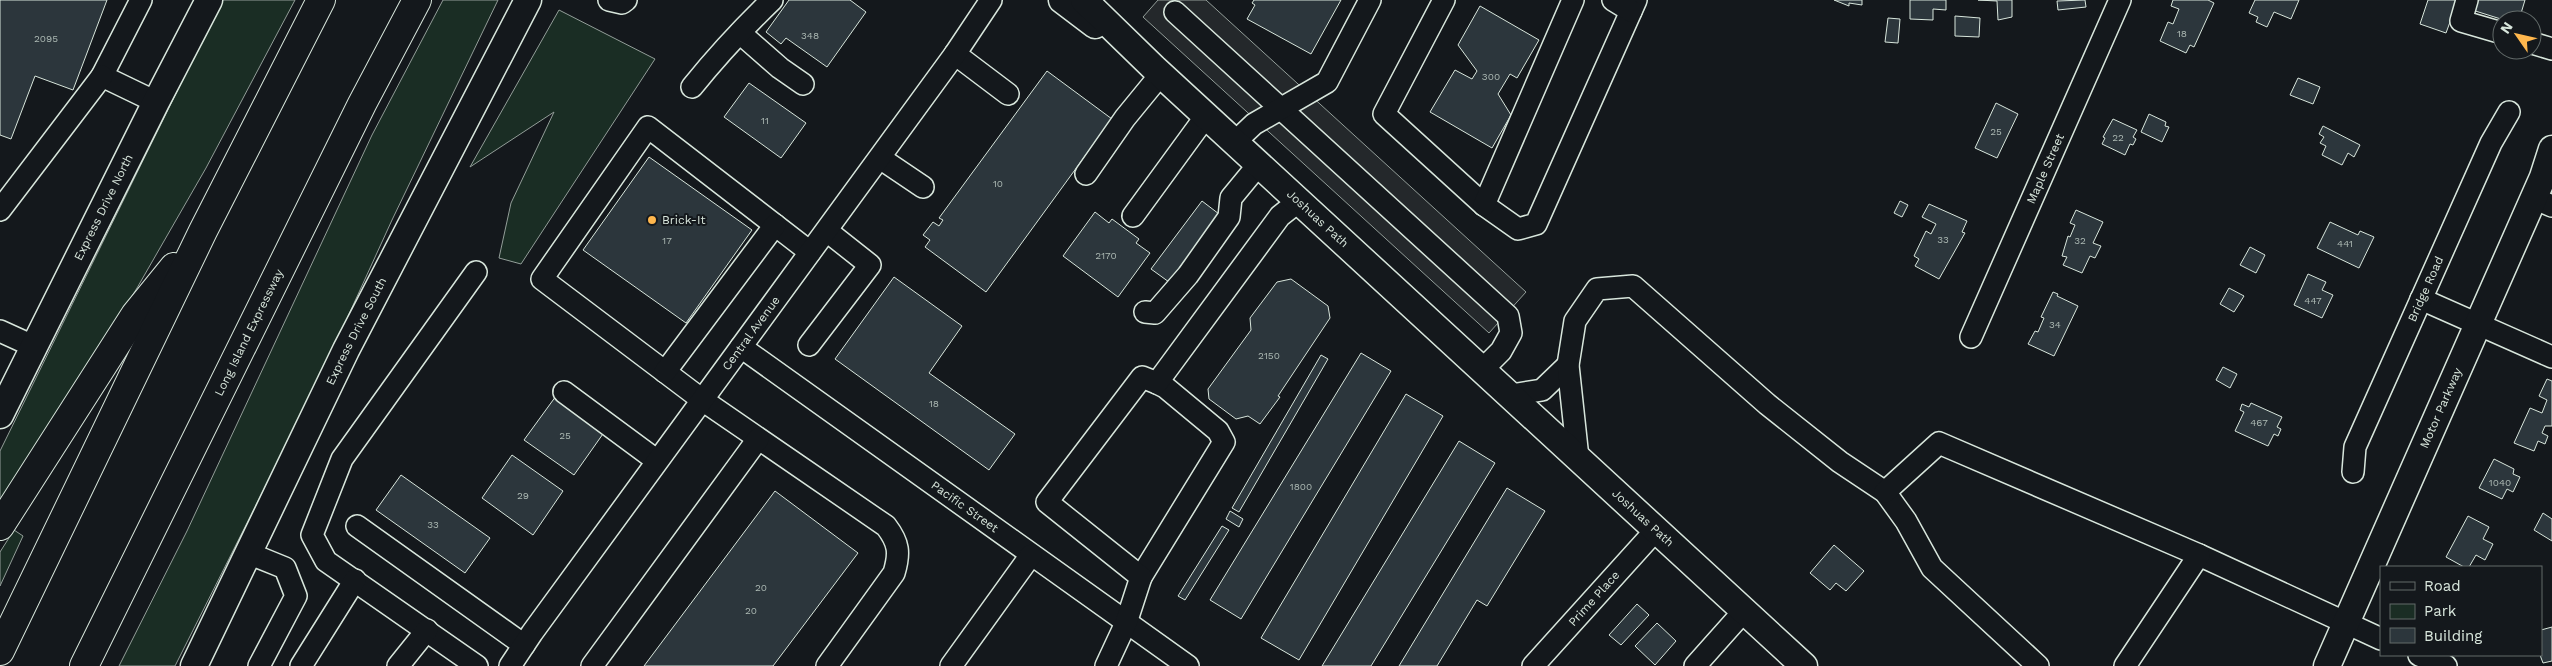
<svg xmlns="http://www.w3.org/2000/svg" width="2552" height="666" font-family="'Work Sans',sans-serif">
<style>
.green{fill:#1a2d24;stroke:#939e99}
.parking{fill:#24282b;stroke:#939e99}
.building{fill:#2c363c;stroke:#d8e6dc}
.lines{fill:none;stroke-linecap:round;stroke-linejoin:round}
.minor-casing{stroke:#d8e6dc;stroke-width:24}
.major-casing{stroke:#d8e6dc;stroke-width:29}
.highway-casing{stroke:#d8e6dc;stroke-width:30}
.minor{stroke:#14181c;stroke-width:21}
.major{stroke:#14181c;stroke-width:26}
.highway{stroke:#14181c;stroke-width:28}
.poi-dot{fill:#ffb74d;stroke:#14181c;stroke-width:2}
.labels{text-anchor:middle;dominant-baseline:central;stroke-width:4;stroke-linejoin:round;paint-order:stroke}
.number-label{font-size:10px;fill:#adbab4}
.street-label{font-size:12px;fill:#d8e6dc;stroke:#14181c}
.poi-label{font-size:12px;fill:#d8e6dc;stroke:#14181c;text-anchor:start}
</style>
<rect width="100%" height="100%" fill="#14181c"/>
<g class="green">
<path d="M222 0H295L206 168 137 288 0 509V451Z"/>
<path d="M443 0H498L392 220 318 382 175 666H119L187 531 372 135Z"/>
<path d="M559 10 655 59 521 264 499 258 511 203 554 112 470 167Z"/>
<path d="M14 530 23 536 0 586V552Z"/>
</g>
<path class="parking" d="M1158 0H1206L1526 292 1489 333 1143 17Z"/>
<g class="building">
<path d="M0 0H107L73 90 35 76 11 139 0 135Z"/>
<path d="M789 0H850L866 12 827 67 786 38 781 44 766 32Z"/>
<path d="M1254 0H1341L1311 54 1247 19 1255 5 1252 3Z"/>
<path d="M1834 0H1862V5L1849 3V6Z"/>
<path d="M1910 0H1946V10L1933 9V20L1910 19Z"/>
<path d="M1978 0H2012V17L1998 20 1997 1Z"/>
<path d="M2085 0 2086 7 2058 10 2057 1Z"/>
<path d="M2173 0H2208L2214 3 2194 47 2190 45 2186 53 2160 41 2168 22 2173 24 2179 9 2171 6Z"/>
<path d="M2255 0H2299L2291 19 2274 12 2267 27 2256 22 2258 17 2249 13Z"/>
<path d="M2428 0H2458L2446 33 2420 24Z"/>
<path d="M2472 0H2525L2519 20H2504L2469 9Z"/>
<path d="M1480 6 1539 40 1517 78 1510 74 1498 94 1511 115 1492 148 1430 112 1455 70 1472 79 1477 71 1458 45Z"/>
<path d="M1955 16 1980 18 1979 37 1955 36Z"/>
<path d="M1888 18 1900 19 1898 43 1885 42Z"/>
<path d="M1047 71 1112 119 986 292 925 247 930 240 923 235 933 222 939 226 943 220 939 218Z"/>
<path d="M2298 78 2320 87 2313 104 2290 95Z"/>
<path d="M749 83 806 123 781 158 724 117Z"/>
<path d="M1996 103 2018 114 1997 158 1975 148Z"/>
<path d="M2149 114 2166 122 2165 126 2169 127 2162 142 2141 132Z"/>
<path d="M2113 119 2137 130 2133 137 2136 139 2133 145 2130 144 2125 155 2102 144 2105 138 2103 137Z"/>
<path d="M2323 126 2360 145 2354 157 2348 153 2342 165 2322 155 2326 146 2320 143 2324 137 2319 134Z"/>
<path d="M649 157 752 230 686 323 583 250Z"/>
<path d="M1202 201 1219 214 1169 282 1151 269Z"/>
<path d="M1900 201 1908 205 1902 217 1894 213Z"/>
<path d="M1929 204 1967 221 1962 232 1965 233 1939 279 1915 266 1919 259 1914 256 1926 231 1931 234 1936 224 1922 217Z"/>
<path d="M2076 210 2103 222 2093 243 2101 246 2095 258 2090 256 2082 273 2063 265 2067 257 2062 256 2068 236 2070 237 2075 225 2070 223Z"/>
<path d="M1095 212 1109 223 1112 219 1139 239 1136 243 1150 253 1118 297 1063 256Z"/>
<path d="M2330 222 2358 235 2360 231 2374 237 2359 268 2317 248Z"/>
<path d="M2250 247 2265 255 2256 273 2240 265Z"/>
<path d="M2308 274 2326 282 2322 290 2333 295 2322 318 2294 305Z"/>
<path d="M894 277 962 326 929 373 1015 434 989 470 835 359Z"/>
<path d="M1291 279 1328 306 1330 318 1278 396 1280 397 1260 424 1248 416 1236 419 1209 399 1208 389 1251 330 1250 318 1277 282Z"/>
<path d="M2229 288 2244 296 2234 312 2220 304Z"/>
<path d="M2053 292 2058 294 2057 296 2078 306 2054 356 2028 344 2035 331 2038 332 2044 318 2041 317Z"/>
<path d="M1361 353 1391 371 1241 619 1210 600Z"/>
<path d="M1321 355 1328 359 1239 512 1232 508Z"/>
<path d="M2223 367 2237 374 2230 388 2216 380Z"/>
<path d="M2547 379 2552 381V426H2545L2542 433 2548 436 2545 444 2538 441 2534 451 2514 443 2530 408 2542 413 2547 400 2539 396Z"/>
<path d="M1406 394 1443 416 1299 660 1261 638Z"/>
<path d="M556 396 605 431 574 475 524 440Z"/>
<path d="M2251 403 2282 417 2277 427 2281 429 2278 436 2274 434 2268 446 2235 431 2244 412 2240 410 2242 404 2249 407Z"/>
<path d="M1459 441 1495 463 1371 666H1322Z"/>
<path d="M512 455 563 491 533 535 482 498Z"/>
<path d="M2494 459 2514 469 2513 474 2520 477 2513 492 2507 489 2502 499 2479 488Z"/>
<path d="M401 475 490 538 465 573 376 510Z"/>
<path d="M1507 488 1545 511 1487 606 1477 600 1437 666H1399Z"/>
<path d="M775 491 858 553 773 666H644Z"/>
<path d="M1230 511 1243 519 1239 527 1226 519Z"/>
<path d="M2543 513 2552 519V541L2534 530Z"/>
<path d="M2468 516 2489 527 2483 539 2493 544 2485 560 2476 555 2469 567H2464L2446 557Z"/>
<path d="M1222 526 1229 530 1185 600 1178 596Z"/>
<path d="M1834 545 1864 571 1846 591 1836 583 1830 590 1810 573Z"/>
<path d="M1637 604 1649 615 1621 645 1609 635Z"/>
<path d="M1657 623 1676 641 1655 665 1635 646Z"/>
<path d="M2552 627V661L2543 663 2540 655 2541 630Z"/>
</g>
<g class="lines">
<g class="minor-casing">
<g id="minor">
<path d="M141 0 102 76 156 102"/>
<path d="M609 0 622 3 626 0"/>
<path d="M1444 0 1384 114 1484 205 1518 229 1536 224 1636 0"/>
<path d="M1613 0 1631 11"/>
<path d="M2467 0 2461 21 2502 33"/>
<path d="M1175 12 1508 316 1511 333 1501 351 1483 369"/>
<path d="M740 33 780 68 803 84"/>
<path d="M2532 43 2552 49"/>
<path d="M955 54 1008 94"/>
<path d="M692 87C717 56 743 28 772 0"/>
<path d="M1235 142 1254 124 1327 82 1370 0"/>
<path d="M880 158 923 187"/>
<path d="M1086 174 1125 118 1161 74"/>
<path d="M2533 198 2552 206"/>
<path d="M1484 205 1573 0"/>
<path d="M0 210 102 76"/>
<path d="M1133 216 1206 116"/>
<path d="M810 252 648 127 542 279 701 399 886 526C899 543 900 553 894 573L827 666"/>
<path d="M476 272 342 459 312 535 326 561 477 666"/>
<path d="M2421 299 2552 357"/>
<path d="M1145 312 1155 313 1188 275 1229 217 1231 198 1259 164"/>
<path d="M0 331 33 346"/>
<path id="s1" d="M1971 337 2120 0"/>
<path d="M809 345 870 265 827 231"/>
<path id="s2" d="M741 347 1188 666"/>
<path d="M665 372 775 225"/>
<path d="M564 392 656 460"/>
<path d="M1511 395 1542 390 1568 365"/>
<path d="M1578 458 1568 365 1575 321 1597 289 1633 286 1767 404 1840 462 1885 492 1906 521 1932 568 2038 666"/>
<path id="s3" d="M2353 472 2355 447 2491 143 2509 112"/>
<path d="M1885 492 1939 443 2199 555 2381 639"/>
<path d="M357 526 524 645"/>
<path d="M248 553 285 568 296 596 259 666"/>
<path d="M1141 577 1224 442 1218 431 1165 387 1157 383"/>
<path d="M2419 655 2446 666"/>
<path d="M301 666 355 580"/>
<path d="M398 666 427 630"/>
<path id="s4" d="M510 666 532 633 955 54 991 0"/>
<path d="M592 666 758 439"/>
<path d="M951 666 1031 555"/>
<path d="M1106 666 1126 623 1141 577 1047 502 1142 377 1157 383 1280 216 1299 201"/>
<path id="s5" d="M1533 666 1655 531"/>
<path d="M1695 666 1744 611"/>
<path d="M2125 666 2199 555"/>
</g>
</g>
<g class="major-casing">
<g id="major">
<path d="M1062 0 1095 25"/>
<path id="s6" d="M1084 0 1154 68 1804 666"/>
<path id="s7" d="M0 415 156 102 209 0"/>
<path id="s8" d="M194 666 346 350 528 0"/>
<path id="s9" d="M2327 666 2543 177 2552 149"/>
</g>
</g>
<g class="highway-casing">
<g id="highway">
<path d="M0 526 135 315 174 267"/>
<path d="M0 651 203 231 321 0"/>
<path id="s10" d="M84 666 362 104 417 0"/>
</g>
</g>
<use href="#minor" class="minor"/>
<use href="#major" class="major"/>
<use href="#highway" class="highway"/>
</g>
<circle class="poi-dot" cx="652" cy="220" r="5"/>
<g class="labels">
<g class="number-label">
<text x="2182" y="33">18</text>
<text x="810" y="35">348</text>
<text x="46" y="38">2095</text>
<text x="1491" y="76">300</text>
<text x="765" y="120">11</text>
<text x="1996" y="131">25</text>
<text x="2118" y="137">22</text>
<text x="998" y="183">10</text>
<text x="1943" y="239">33</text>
<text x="667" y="240">17</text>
<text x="2080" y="240">32</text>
<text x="2345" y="243">441</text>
<text x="1106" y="255">2170</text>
<text x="2313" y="300">447</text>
<text x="2055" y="324">34</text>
<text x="1269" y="355">2150</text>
<text x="934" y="403">18</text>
<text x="2259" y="422">467</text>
<text x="565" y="435">25</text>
<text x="2500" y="482">1040</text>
<text x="1301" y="486">1800</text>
<text x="523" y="495">29</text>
<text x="433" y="524">33</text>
<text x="761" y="587">20</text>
<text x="751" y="610">20</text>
</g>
<g class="street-label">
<text stroke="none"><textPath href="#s1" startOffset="184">Maple Street</textPath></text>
<text stroke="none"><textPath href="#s7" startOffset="232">Express Drive North</textPath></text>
<text stroke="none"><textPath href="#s6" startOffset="320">Joshuas Path</textPath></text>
<text stroke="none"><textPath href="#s3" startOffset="198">Bridge Road</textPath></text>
<text stroke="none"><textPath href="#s8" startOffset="372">Express Drive South</textPath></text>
<text stroke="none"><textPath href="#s10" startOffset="372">Long Island Expressway</textPath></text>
<text stroke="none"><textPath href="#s4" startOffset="411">Central Avenue</textPath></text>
<text stroke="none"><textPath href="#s9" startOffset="282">Motor Parkway</textPath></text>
<text stroke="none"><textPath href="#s2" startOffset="275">Pacific Street</textPath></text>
<text stroke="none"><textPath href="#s6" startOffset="762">Joshuas Path</textPath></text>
<text stroke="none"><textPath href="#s5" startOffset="91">Prime Place</textPath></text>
</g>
<g class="poi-label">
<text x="662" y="220">Brick-It</text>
</g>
</g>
<rect x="2380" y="566" width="162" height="90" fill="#14181c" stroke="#626a69"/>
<rect x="2390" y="582" width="25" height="8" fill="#14181c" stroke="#626a69"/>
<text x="2424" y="591" font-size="15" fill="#d8e6dc">Road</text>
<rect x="2390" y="604" width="25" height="15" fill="#1a2d24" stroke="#626a69"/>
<text x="2424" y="616" font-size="15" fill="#d8e6dc">Park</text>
<rect x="2390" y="628" width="25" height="15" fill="#2c363c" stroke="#626a69"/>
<text x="2424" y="641" font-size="15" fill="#d8e6dc">Building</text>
<g transform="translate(2517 35) rotate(304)"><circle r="24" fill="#14181c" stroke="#626a69"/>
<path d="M0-4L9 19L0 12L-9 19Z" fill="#ffb74d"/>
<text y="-8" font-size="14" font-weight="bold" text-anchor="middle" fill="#d8e6dc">N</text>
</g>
</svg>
